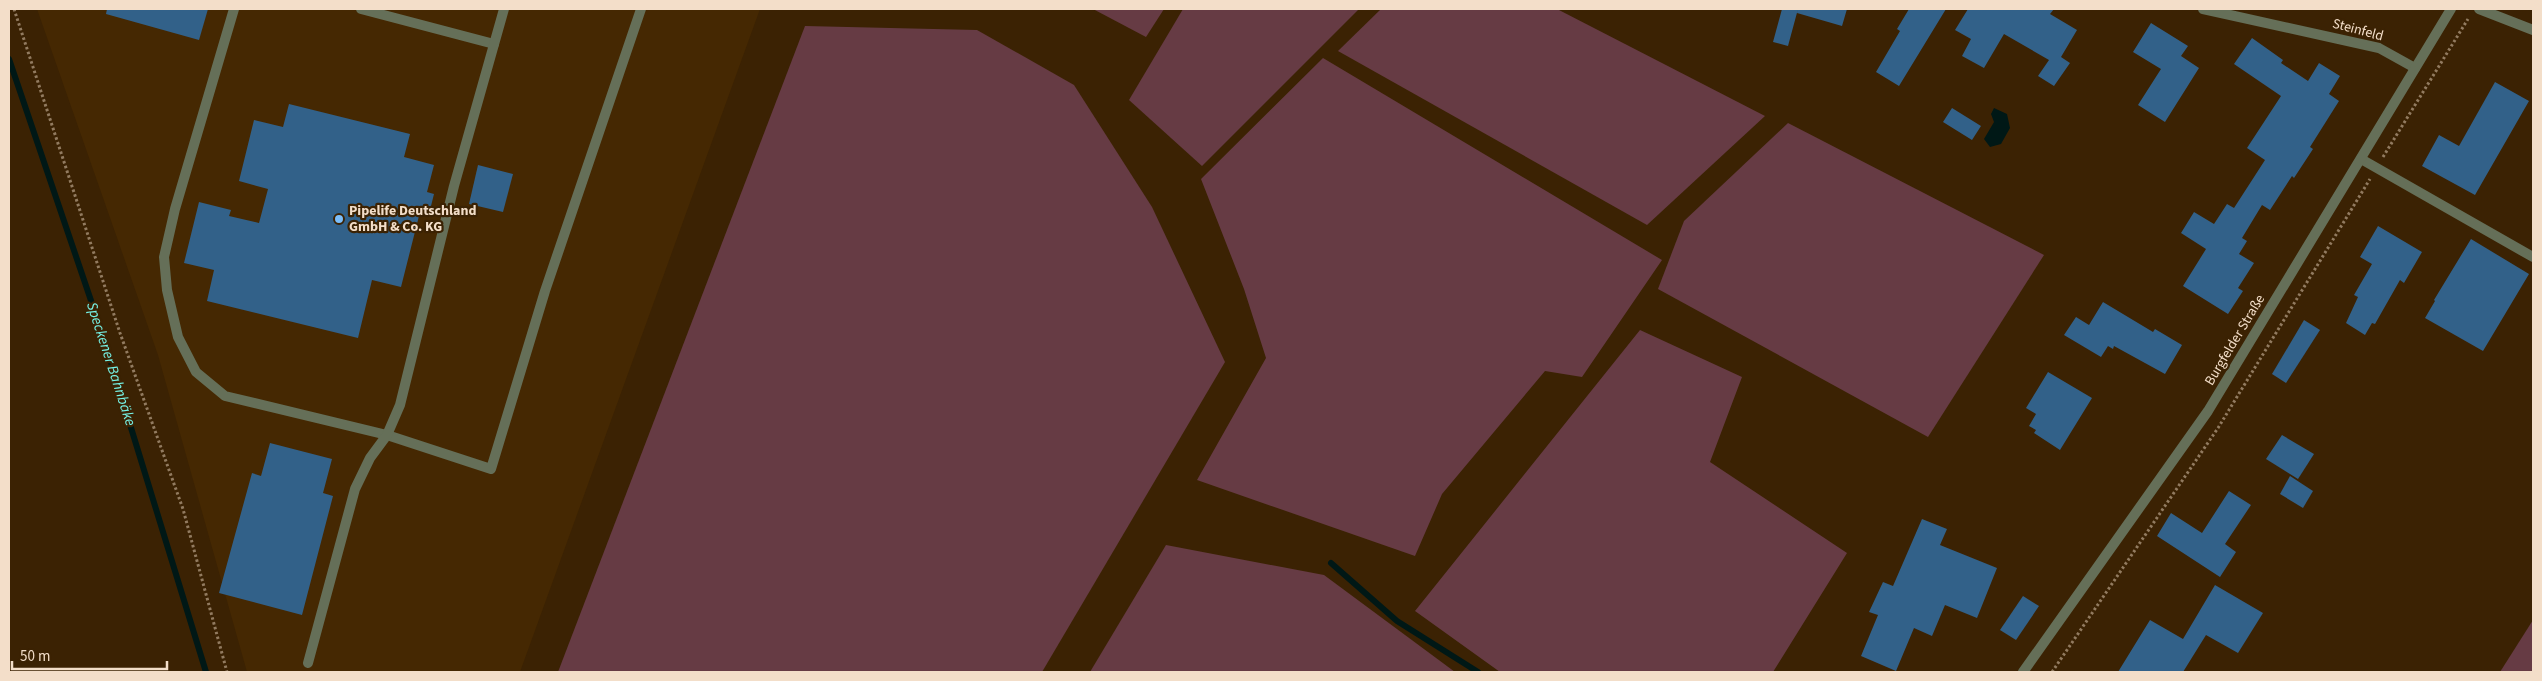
<svg xmlns="http://www.w3.org/2000/svg" width="2542" height="681" font-family="'Source Sans 3',sans-serif">
<style>
.built{fill:#452802}
.green{fill:#663b44}
.water{fill:#001816}
.lines{fill:none;stroke-linecap:round;stroke-linejoin:round}
.stream{stroke:#001816;stroke-width:6}
.building{fill:#326189}
.path{stroke:#927b60;stroke-width:3;stroke-dasharray:2.5 2.5;stroke-linecap:butt}
.service{stroke:#656f58;stroke-width:10}
.minor{stroke:#656f58;stroke-width:10}
.tertiary{stroke:#656f58;stroke-width:10}
.poi-dot{fill:#7cbef9;stroke:#3b2203;stroke-width:2}
.labels{text-anchor:middle;dominant-baseline:central;stroke-width:4.5;stroke-linejoin:round;paint-order:stroke}
.street-label{font-size:14px;fill:#f3dec9;stroke:#3b2203}
.poi-label{font-size:14px;font-weight:bold;fill:#f3dec9;stroke:#3b2203;text-anchor:start}
.water-label{font-size:15px;font-style:italic;fill:#77f4e8;stroke:#3b2203}
</style>
<rect width="100%" height="100%" fill="#3b2203"/>
<path class="built" d="M37 9H760L520 672H247L158 355Z"/>
<g class="green">
<path d="M1093 9H1164L1146 37Z"/>
<path d="M1183 9H1359L1202 166 1129 100Z"/>
<path d="M1381 9H1557L1765 116 1647 225 1338 51Z"/>
<path d="M805 26 977 30 1074 85 1152 207 1225 362 1042 672H558Z"/>
<path d="M1323 58 1662 260 1582 377 1545 371 1442 494 1415 556 1197 480 1266 358 1244 289 1201 179Z"/>
<path d="M1788 123 2044 255 1928 437 1658 289 1684 221Z"/>
<path d="M1640 330 1742 377 1710 462 1847 553 1773 672H1500L1415 611Z"/>
<path d="M1166 545 1324 575 1455 672H1090Z"/>
<path d="M2533 620V672H2500Z"/>
</g>
<path class="water" d="M1994 108 2007 114 2010 128 2001 144 1990 147 1984 139 1994 122 1991 114Z"/>
<g class="lines">
<g class="stream">
<path d="M9 59 101 330 206 672"/>
<path d="M1331 563 1397 621 1478 672"/>
</g>
</g>
<g class="building">
<path d="M107 9H208L199 40 106 14Z"/>
<path d="M1782 9H1847L1842 26 1797 13 1798 9 1788 46 1773 42Z"/>
<path d="M1909 9H1946L1899 86 1876 72 1900 31 1897 29Z"/>
<path d="M1968 9H2054L2050 14 2077 30 2061 57 2070 63 2054 86 2038 76 2049 60 2004 34 1984 68 1962 56 1971 39 1955 30Z"/>
<path d="M2151 23 2188 46 2181 56 2199 68 2165 122 2138 105 2161 69 2133 52Z"/>
<path d="M2252 38 2283 60 2281 63 2308 81 2319 63 2340 76 2329 94 2339 101 2310 147 2313 149 2294 178 2292 176 2270 210 2262 205 2242 238 2247 241 2239 254 2254 263 2238 288 2243 291 2228 314 2183 286 2206 249 2181 233 2194 212 2214 224 2227 204 2234 208 2265 160 2247 148 2281 96 2234 64Z"/>
<path d="M2495 82 2529 101 2475 195 2422 166 2439 135 2459 146Z"/>
<path d="M289 104 410 134 404 157 434 165 427 192 434 194 429 214 420 212 401 287 372 280 358 338 207 301 214 270 184 263 199 202 231 210 229 216 259 223 268 189 239 181 254 120 283 127Z"/>
<path d="M1952 108 1981 126 1972 140 1943 122Z"/>
<path d="M478 165 513 174 503 212 469 204Z"/>
<path d="M2378 226 2422 252 2404 283 2400 280 2375 324 2372 323 2365 335 2346 323 2358 297 2354 295 2372 264 2360 257Z"/>
<path d="M2471 239 2529 274 2483 351 2425 318 2435 301 2434 300Z"/>
<path d="M2103 302 2153 332 2155 329 2182 345 2165 374 2114 346 2113 349 2108 346 2101 357 2064 335 2076 317 2089 325Z"/>
<path d="M2304 320 2320 330 2286 383 2272 374Z"/>
<path d="M2048 372 2092 398 2060 450 2034 433 2036 430 2029 426 2036 414 2026 408Z"/>
<path d="M2282 435 2314 454 2298 479 2266 459Z"/>
<path d="M270 443 332 459 323 493 333 496 302 615 219 593 252 473 261 476Z"/>
<path d="M2290 476 2313 491 2303 508 2280 494Z"/>
<path d="M2229 491 2251 505 2225 544 2236 552 2220 577 2157 536 2171 513 2202 533Z"/>
<path d="M1922 519 1947 529 1940 545 1997 568 1977 618 1945 605 1932 636 1914 628 1896 671 1861 656 1878 615 1869 612 1883 582 1893 586Z"/>
<path d="M2215 585 2263 613 2238 653 2206 635 2183 672H2118L2150 620 2183 639Z"/>
<path d="M2023 596 2039 606 2016 640 2000 630Z"/>
</g>
<g class="lines">
<g class="path">
<path d="M14 9 120 333 183 509 227 672"/>
<path d="M2383 157 2468 19"/>
<path d="M2052 672 2218 428 2370 179"/>
</g>
<g class="service">
<path d="M234 9 175 209 164 257 167 290 178 337 196 372 225 396 387 435 491 469 545 291 641 9"/>
<path d="M361 9 494 44"/>
<path d="M2361 159 2533 257"/>
<path d="M308 663 355 489 370 458 387 435 400 405 454 186 504 9"/>
</g>
<g class="minor">
<path d="M2203 9 2379 48 2415 68"/>
<path d="M2479 9 2533 30"/>
</g>
<path class="tertiary" d="M2023 672 2208 411 2451 9"/>
</g>
<circle class="poi-dot" cx="339" cy="219" r="5"/>
<g class="labels">
<g class="street-label">
<text transform="translate(2358 30) rotate(15)">Steinfeld</text>
<text transform="translate(2235 340) rotate(-59)">Burgfelder Straße</text>
</g>
<g class="poi-label">
<text x="349" y="211">Pipelife Deutschland<tspan x="349" dy="16">GmbH &amp; Co. KG</tspan></text>
</g>
<g class="water-label">
<text transform="translate(111 364) rotate(72)">Speckener Bahnbäke</text>
</g>
</g>
<rect width="2542" height="681" fill="none" stroke="#f3dec9" stroke-width="20"/>
<path d="M12 661v8h155v-8" fill="none" stroke="#f3dec9" stroke-width="2.5"/>
<text x="20" y="661" font-size="15" fill="#f3dec9" stroke="#3b2203" stroke-width="4" paint-order="stroke">50 m</text>
</svg>
